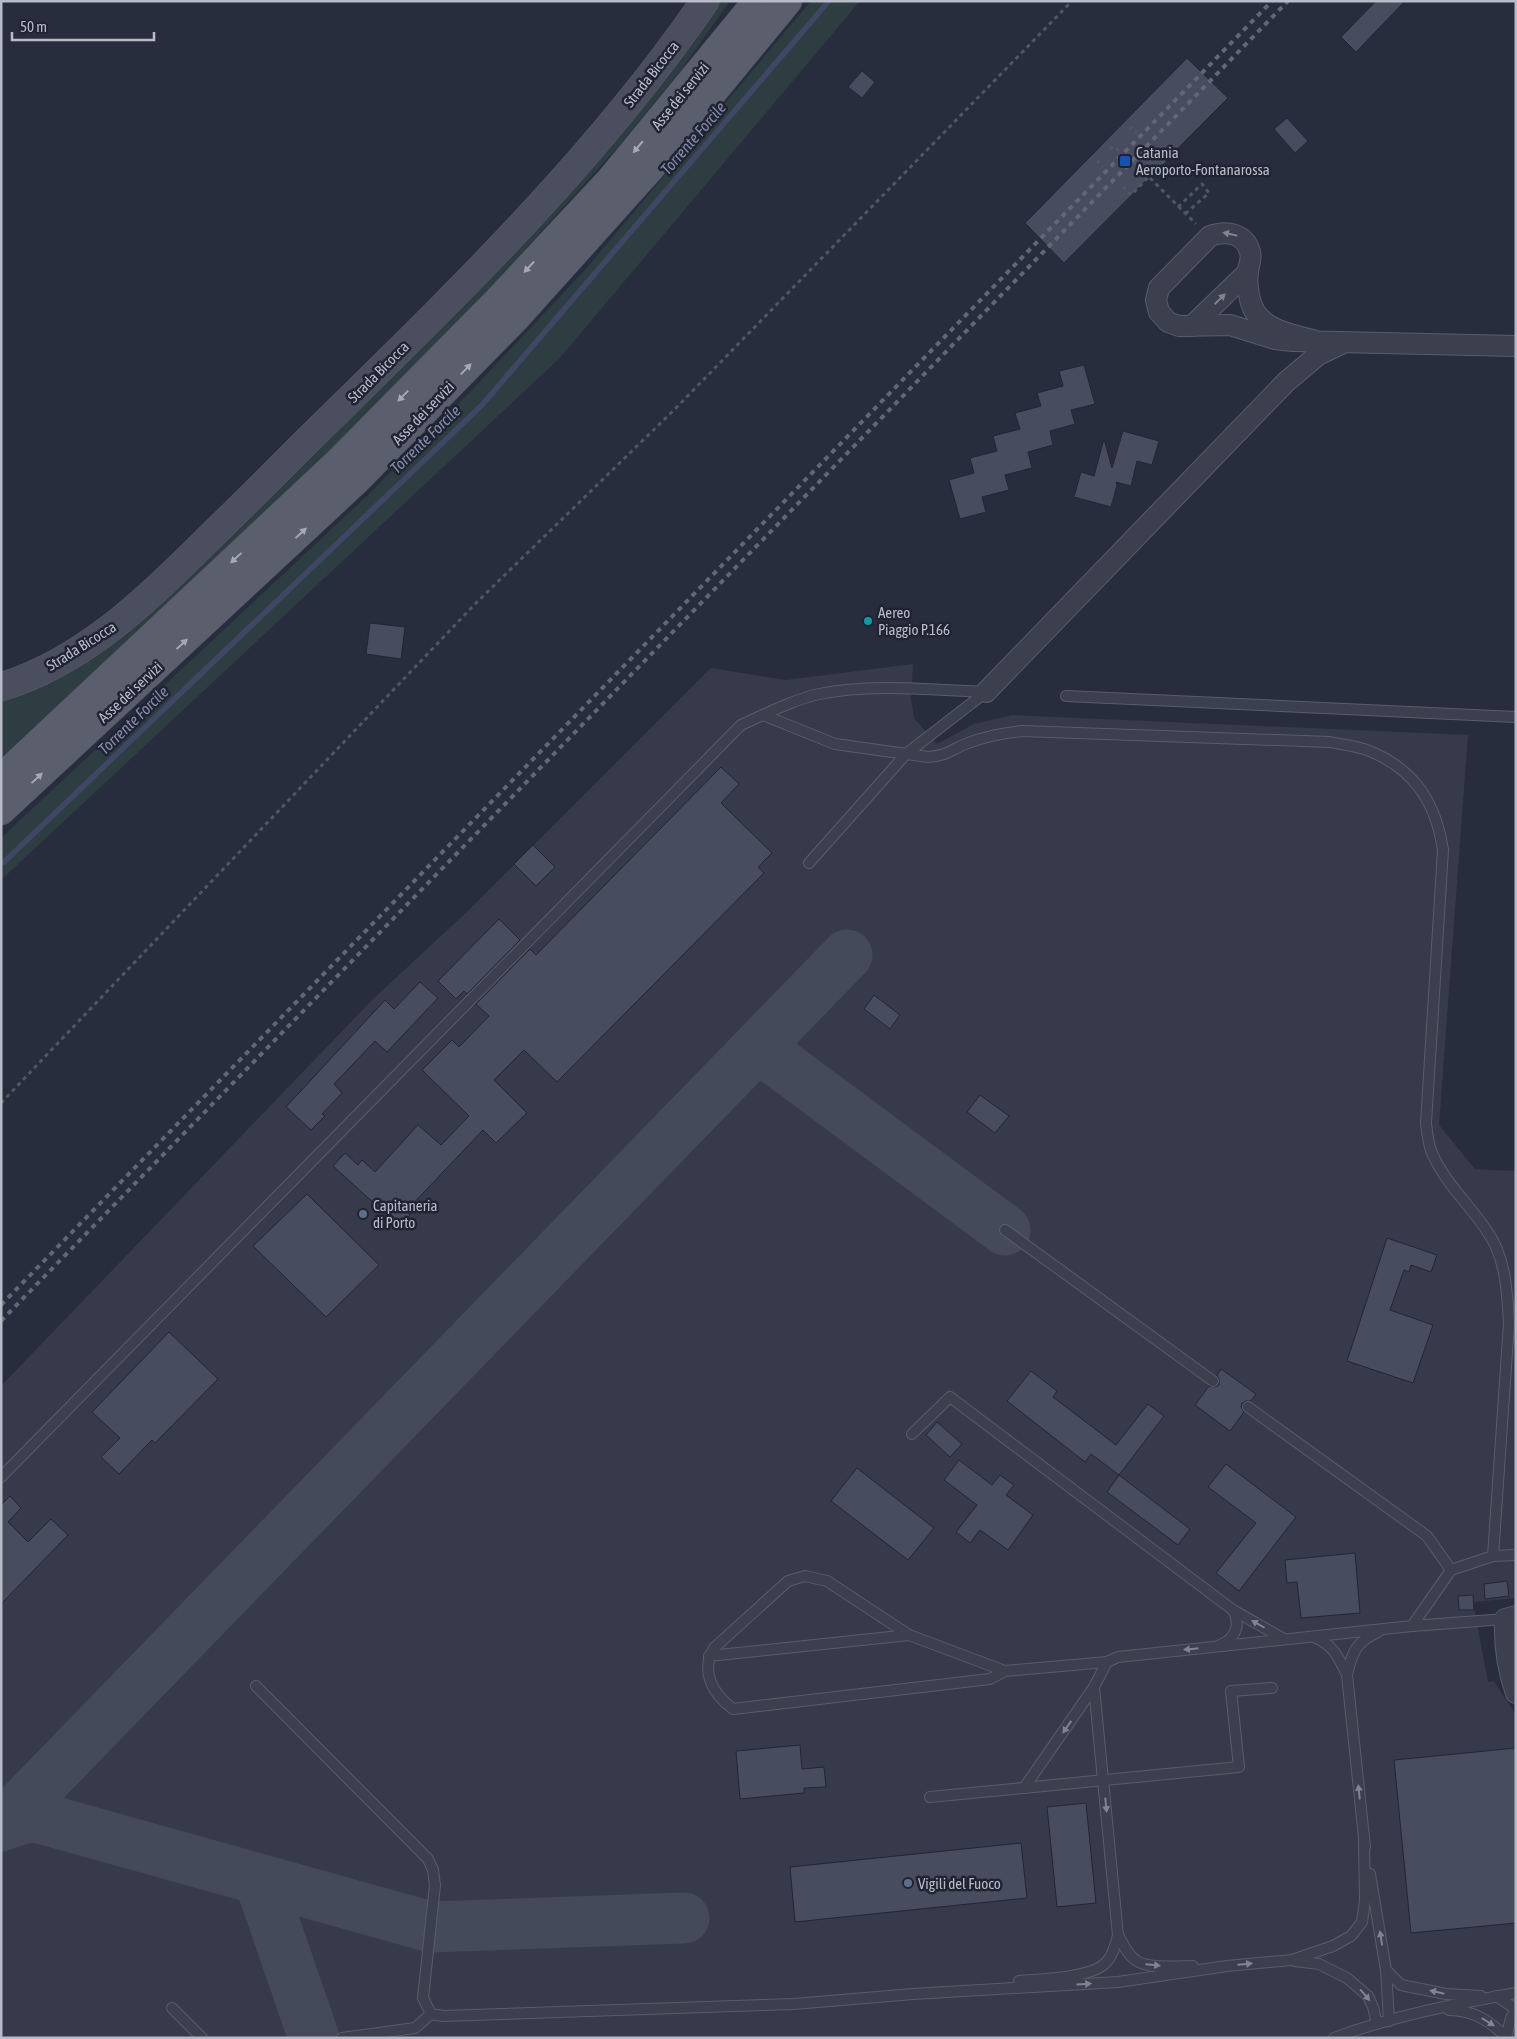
<svg xmlns="http://www.w3.org/2000/svg" width="1517" height="2039" font-family="'Asap Condensed',sans-serif">
<style>
.airport{fill:#363a4a}
.green{fill:#2e3d42}
.lines{fill:none;stroke-linecap:round;stroke-linejoin:round}
.stream{stroke:#404764;stroke-width:5.5}
.taxiway{stroke:#454a5a;stroke-width:51}
.building{fill:#474c5e;stroke:#222634}
.lane-casing{stroke:#595d6b;stroke-width:12}
.street-casing{stroke:#595d6b;stroke-width:22}
.secondary-casing{stroke:#595d6b;stroke-width:29}
.primary-casing{stroke:#454856;stroke-width:29}
.path{stroke:#4c595f;stroke-width:3;stroke-dasharray:4 4;stroke-linecap:butt}
.lane{stroke:#3c3f4d;stroke-width:10}
.street{stroke:#3c3f4d;stroke-width:20}
.secondary{stroke:#4a4e5f;stroke-width:28}
.primary{stroke:#5a5e6d;stroke-width:28}
.rail{stroke:#626776;stroke-width:4;stroke-dasharray:5 5;stroke-linecap:butt}
.oneway{fill:#a5a8b6}
.oneway2{fill:#808391}
.transit-dot{fill:#1a4fb4;stroke:#202432;stroke-width:2}
.culture-dot{fill:#0f9aa8;stroke:#202432;stroke-width:2}
.service-dot{fill:#5c6f8a;stroke:#202432;stroke-width:2}
.labels{text-anchor:middle;dominant-baseline:central;stroke-width:5;stroke-linejoin:round;paint-order:stroke}
.street-label{font-size:15px;fill:#b8bbc8;stroke:#202432}
.poi-label{font-size:15px;fill:#b8bbc8;stroke:#202432;text-anchor:start}
.water-label{font-size:16px;font-style:italic;fill:#838cac;stroke:#202432}
</style>
<rect width="100%" height="100%" fill="#282d3d"/>
<path class="airport" d="M913 664 911 699 914 718 937 744 974 724 1013 715 1468 735 1439 1125 1475 1169 1516 1171V1598L1473 1602 1488 1682 1494 1681 1516 1715V2038H1V1386L373 999 468 911 711 668 786 680Z"/>
<g class="green">
<path d="M720 1H730L681 70 617 148 489 289 330 451 1 758V698L154 605 324 444 483 283 676 63Z"/>
<path d="M811 1H860L559 359 1 880V838L369 494 470 392 585 270Z"/>
</g>
<g class="lines">
<path class="stream" d="M4 862 482 405 829 1"/>
<g class="taxiway">
<path d="M758 1047 1005 1230"/>
<path d="M3 1825 32 1816 51 1821 431 1927 684 1918"/>
<path d="M1 1826 847 955"/>
<path d="M253 1878 261 1886 265 1896 314 2038"/>
</g>
</g>
<g class="building">
<path d="M1376 1H1405L1356 52 1341 37Z"/>
<path d="M1187 58 1228 98 1064 263 1025 223Z"/>
<path d="M862 71 875 82 862 98 848 87Z"/>
<path d="M1287 118 1308 141 1295 153 1274 129Z"/>
<path d="M1084 365 1095 404 1071 410 1075 424 1050 431 1053 445 1028 452 1032 468 1005 475 1009 490 982 497 986 512 960 519 949 480 974 473 970 458 997 451 993 436 1020 429 1015 413 1041 406 1037 393 1063 386 1059 371Z"/>
<path d="M1123 431 1159 441 1152 465 1137 461 1131 486 1116 482 1117 485 1111 507 1074 497 1081 472 1094 476 1104 439 1112 468Z"/>
<path d="M370 623 405 627 401 659 366 654Z"/>
<path d="M721 767 739 784 721 803 772 853 758 867 764 873 557 1082 524 1050 494 1080 527 1113 496 1143 483 1130 406 1211 410 1215 399 1226 333 1166 345 1153 358 1165 362 1160 375 1172 418 1125 441 1145 469 1116 422 1070 452 1040 459 1047 489 1016 476 1004 530 949 536 955Z"/>
<path d="M533 845 555 867 536 886 514 864Z"/>
<path d="M499 919 520 940 467 994 464 991 456 999 438 981Z"/>
<path d="M420 982 438 998 387 1052 375 1041 334 1084 342 1093 322 1114 325 1116 311 1130 286 1107 385 1000 394 1009Z"/>
<path d="M874 995 900 1015 890 1029 864 1009Z"/>
<path d="M980 1095 1009 1116 995 1133 967 1112Z"/>
<path d="M307 1194 379 1265 326 1317 253 1246Z"/>
<path d="M1387 1238 1437 1255 1431 1272 1411 1265 1409 1272 1404 1270 1390 1310 1433 1325 1413 1383 1347 1361Z"/>
<path d="M169 1332 218 1379 155 1443 152 1440 119 1474 101 1457 120 1438 92 1412Z"/>
<path d="M1221 1369 1256 1394 1251 1401H1246L1242 1403 1241 1407 1244 1412 1230 1431 1195 1405 1209 1386 1215 1387 1219 1385V1379L1217 1375Z"/>
<path d="M1031 1371 1057 1391 1053 1397 1116 1445 1148 1404 1164 1416 1119 1475 1091 1454 1085 1462 1007 1401Z"/>
<path d="M937 1422 962 1444 950 1457 926 1435Z"/>
<path d="M959 1460 992 1485 1000 1475 1014 1485 1006 1495 1033 1515 1008 1550 980 1530 970 1543 956 1532 977 1505 944 1480Z"/>
<path d="M1226 1464 1296 1517 1239 1591 1216 1573 1256 1523 1208 1487Z"/>
<path d="M857 1468 934 1528 908 1560 831 1501Z"/>
<path d="M1119 1475 1190 1529 1178 1545 1107 1492Z"/>
<path d="M10 1496 21 1508 8 1522 28 1542 51 1519 68 1535 1 1604V1505Z"/>
<path d="M1355 1553 1360 1613 1301 1618 1297 1582 1287 1583 1285 1560Z"/>
<path d="M1507 1581 1509 1596 1485 1599 1484 1584Z"/>
<path d="M1473 1595 1474 1610H1459L1458 1596Z"/>
<path d="M800 1745 802 1769 824 1767 826 1787 804 1788V1793L740 1799 736 1751Z"/>
<path d="M1516 1748V1923L1411 1933 1394 1760Z"/>
<path d="M1086 1803 1096 1903 1057 1907 1047 1807Z"/>
<path d="M1021 1843 1027 1898 795 1922 790 1867Z"/>
</g>
<g class="lines">
<g class="lane-casing">
<g id="lane">
<path d="M1066 696 1516 717"/>
<path d="M763 715 835 744 928 757C947 756 952 749 968 743 986 736 1004 733 1022 731L1330 742C1343 745 1359 746 1372 752 1416 771 1436 804 1443 850L1426 1123C1427 1132 1428 1144 1432 1153 1445 1183 1469 1204 1487 1231 1506 1258 1507 1291 1509 1323L1493 1556 1451 1570 1412 1626 1118 1657 1107 1662 1094 1687 1024 1788"/>
<path d="M809 863 906 754 986 692"/>
<path d="M1005 1230 1213 1381"/>
<path d="M1248 1407 1427 1536 1451 1570"/>
<path d="M912 1434 950 1397 1233 1610 1284 1639"/>
<path d="M1 1477 741 725C766 714 792 700 819 694 874 683 931 690 986 692"/>
<path d="M1493 1556 1516 1555"/>
<path d="M1412 1626 1505 1619"/>
<path d="M1314 1637C1333 1644 1339 1658 1347 1675L1365 1847"/>
<path d="M1220 1645C1236 1639 1241 1624 1233 1610"/>
<path d="M709 1656 909 1635"/>
<path d="M1005 1671 990 1679 733 1709C713 1694 700 1672 714 1648L788 1581 805 1576 827 1581 909 1635 1005 1671 1107 1662"/>
<path d="M1347 1675C1352 1652 1356 1642 1378 1632"/>
<path d="M256 1686 428 1859 433 1870 435 1885 423 1998 431 2014 443 2016 794 2004 913 1994 1118 1982 1227 1966 1292 1960 1333 1946 1351 1936 1362 1922 1365 1900 1364 1841"/>
<path d="M1094 1687 1118 1935C1123 1944 1128 1956 1137 1961 1148 1969 1180 1966 1193 1966"/>
<path d="M930 1797 1239 1767 1231 1691 1272 1688"/>
<path d="M1370 1874 1386 1970 1389 2021"/>
<path d="M1295 1961 1319 1964 1347 1978 1368 1996 1373 2007 1377 2024"/>
<path d="M1386 1970 1401 1985 1446 1994 1481 1996"/>
<path d="M1019 1981C1040 1979 1085 1978 1102 1966 1112 1959 1115 1946 1118 1935"/>
<path d="M1496 1996 1516 2009"/>
<path d="M172 2008 202 2038"/>
<path d="M1449 2010C1473 2010 1490 2021 1506 2037"/>
<path d="M342 2038 415 2028 431 2014"/>
<path d="M1334 2038C1392 2016 1455 2004 1516 1993"/>
<path d="M1506 2038 1511 2018 1516 2010"/>
</g>
</g>
<g class="street-casing">
<g id="street">
<path d="M1192 326 1248 272"/>
<path d="M1316 341C1295 335 1268 332 1255 312 1249 302 1246 283 1248 271 1249 264 1252 259 1250 252 1245 233 1226 230 1210 236L1159 288 1156 300 1159 312 1168 322 1179 326 1230 325 1275 339 1293 341 1516 346"/>
<path d="M986 692 1286 382 1318 355 1341 344"/>
<path d="M1516 1616 1505 1619C1504 1645 1507 1668 1516 1693"/>
</g>
</g>
<g class="secondary-casing">
<path id="secondary" d="M1 687C83 662 147 600 206 541 238 510 270 478 301 447 444 306 591 167 705 1"/>
</g>
<g class="primary-casing">
<g id="primary">
<path d="M1 778 338 462 498 300 611 179 757 1"/>
<path d="M1 811 356 481 516 318 649 170 788 1"/>
</g>
</g>
<g class="path">
<path d="M1129 130 1131 128 1137 133"/>
<path d="M1110 149 1114 146 1119 151"/>
<path d="M1099 160 1098 162 1103 167"/>
<path d="M1133 161 1196 224"/>
<path d="M1126 187 1124 188 1131 195 1164 161 1157 155 1155 157"/>
<path d="M1178 207 1202 184 1209 193 1185 214"/>
<path d="M1 1103 475 604 675 409 1072 1"/>
</g>
<use href="#lane" class="lane"/>
<use href="#street" class="street"/>
<use href="#secondary" class="secondary"/>
<use href="#primary" class="primary"/>
<g class="rail">
<path d="M1 1305 1272 1"/>
<path d="M1 1321 1288 1"/>
</g>
</g>
<defs><path id="oneway-solid" d="M-6-.8H1V-3.2L6.5 0L1 3.2V.8H-6Z" transform="scale(1.25)"/></defs>
<g class="oneway">
<use href="#oneway-solid" transform="translate(638 147) rotate(130)"/>
<use href="#oneway-solid" transform="translate(529 267) rotate(133)"/>
<use href="#oneway-solid" transform="translate(466 369) rotate(-46)"/>
<use href="#oneway-solid" transform="translate(403 396) rotate(134)"/>
<use href="#oneway-solid" transform="translate(301 533) rotate(-43)"/>
<use href="#oneway-solid" transform="translate(236 558) rotate(137)"/>
<use href="#oneway-solid" transform="translate(182 644) rotate(-43)"/>
<use href="#oneway-solid" transform="translate(37 778) rotate(-43)"/>
</g>
<g class="oneway2">
<use href="#oneway-solid" transform="translate(1230 234) rotate(-167)"/>
<use href="#oneway-solid" transform="translate(1220 299) rotate(-44)"/>
<use href="#oneway-solid" transform="translate(1258 1624) rotate(-150)"/>
<use href="#oneway-solid" transform="translate(1191 1649) rotate(174)"/>
<use href="#oneway-solid" transform="translate(1067 1727) rotate(125)"/>
<use href="#oneway-solid" transform="translate(1359 1792) rotate(-96)"/>
<use href="#oneway-solid" transform="translate(1106 1805) rotate(84)"/>
<use href="#oneway-solid" transform="translate(1381 1938) rotate(-99)"/>
<use href="#oneway-solid" transform="translate(1245 1964) rotate(-5)"/>
<use href="#oneway-solid" transform="translate(1153 1965) rotate(5)"/>
<use href="#oneway-solid" transform="translate(1084 1984) rotate(-3)"/>
<use href="#oneway-solid" transform="translate(1437 1992) rotate(-167)"/>
<use href="#oneway-solid" transform="translate(1365 1995) rotate(49)"/>
<use href="#oneway-solid" transform="translate(1488 2022) rotate(32)"/>
</g>
<rect class="transit-dot" x="1119" y="155" width="12" height="12" rx="2.5"/>
<circle class="culture-dot" cx="868" cy="621" r="5"/>
<g class="service-dot">
<circle cx="363" cy="1214" r="5"/>
<circle cx="908" cy="1883" r="5"/>
</g>
<g class="labels">
<g class="street-label">
<text transform="translate(651 74) rotate(-52)">Strada Bicocca</text>
<text transform="translate(680 96) rotate(-51)">Asse dei servizi</text>
<text transform="translate(378 372) rotate(-45)">Strada Bicocca</text>
<text transform="translate(423 413) rotate(-46)">Asse dei servizi</text>
<text transform="translate(81 646) rotate(-32)">Strada Bicocca</text>
<text transform="translate(130 692) rotate(-43)">Asse dei servizi</text>
</g>
<g class="poi-label">
<text x="1136" y="152">Catania<tspan x="1136" dy="17">Aeroporto-Fontanarossa</tspan></text>
<text x="878" y="612">Aereo<tspan x="878" dy="17">Piaggio P.166</tspan></text>
<text x="373" y="1205">Capitaneria<tspan x="373" dy="17">di Porto</tspan></text>
<text x="918" y="1883">Vigili del Fuoco</text>
</g>
<g class="water-label">
<text transform="translate(693 138) rotate(-49)">Torrente Forcile</text>
<text transform="translate(425 439) rotate(-44)">Torrente Forcile</text>
<text transform="translate(133 720) rotate(-44)">Torrente Forcile</text>
</g>
</g>
<rect width="1517" height="2039" fill="none" stroke="#b8bbc8" stroke-width="5"/>
<path d="M12 32v8h142v-8" fill="none" stroke="#b8bbc8" stroke-width="2.5"/>
<text x="20" y="32" font-size="15" fill="#b8bbc8" stroke="#202432" stroke-width="4" paint-order="stroke">50 m</text>
</svg>
